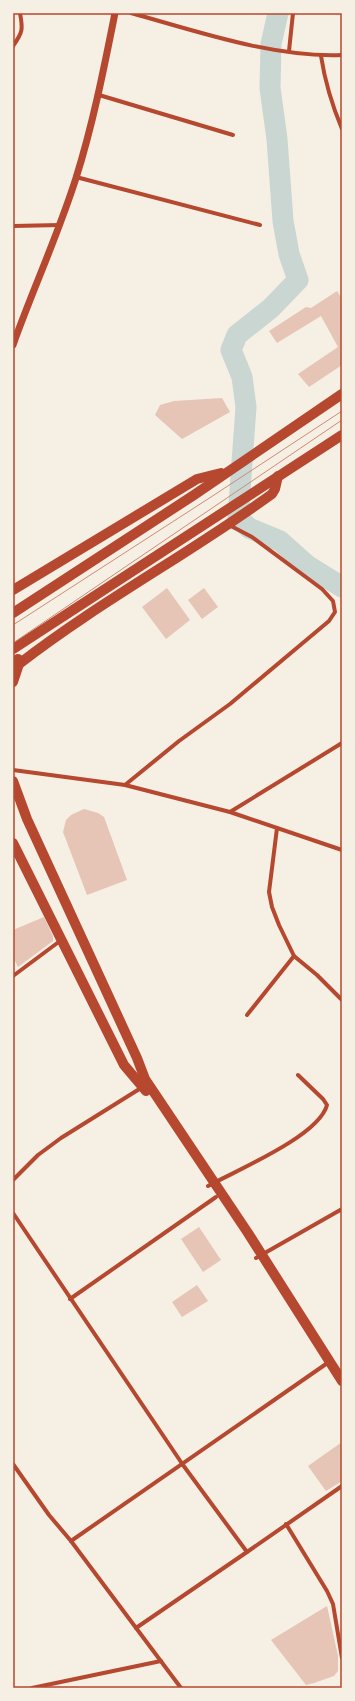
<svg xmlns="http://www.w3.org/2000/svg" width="355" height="1701" font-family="'Space Grotesk',sans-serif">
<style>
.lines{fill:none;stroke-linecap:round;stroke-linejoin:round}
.river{stroke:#c9d6d2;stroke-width:21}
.building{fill:#e6c5b7}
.minor{stroke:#b5482f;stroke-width:4}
.tertiary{stroke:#b5482f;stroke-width:7}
.primary{stroke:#b5482f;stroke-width:10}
.tram{stroke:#cf8b77;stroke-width:1}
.neatline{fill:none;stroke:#b5482f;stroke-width:1.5}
</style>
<rect width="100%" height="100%" fill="#f6efe4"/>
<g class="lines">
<path class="river" d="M278 13 271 44 270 88 277 139 283 221 289 254 298 280 271 308 237 335 231 350 242 377 246 407 238 518 249 528 280 541 308 566 342 587"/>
</g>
<g class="building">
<path d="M337 291 342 299V365L309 387 298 374 338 347 321 316 277 343 269 331 306 307 311 308Z"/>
<path d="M222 398 230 412 182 439 155 415 160 405 174 401Z"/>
<path d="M167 588 190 620 166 639 142 607Z"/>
<path d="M204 588 218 607 202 619 188 600Z"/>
<path d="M84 809 98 813 104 817 127 880 87 895 63 832 66 820 71 815Z"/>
<path d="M44 917 53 936V941L18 967 13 957V930Z"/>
<path d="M199 1227 221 1260 203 1272 181 1239Z"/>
<path d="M197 1285 208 1301 182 1317 172 1302Z"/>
<path d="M342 1442V1481L326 1491 308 1466Z"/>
<path d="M327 1606 338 1656V1671L334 1676 314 1683 306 1685 271 1640Z"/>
</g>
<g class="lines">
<g class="minor">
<path d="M131 13C196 31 274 58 342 55"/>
<path d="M13 46C23 32 23 29 20 13"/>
<path d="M289 51 293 13"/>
<path d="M321 56C325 82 332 105 342 129"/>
<path d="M99 95 233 135"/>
<path d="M76 177 260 225"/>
<path d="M13 226 60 225"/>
<path d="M13 770 125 785 230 812 342 850"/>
<path d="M125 785 179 741 230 704 329 621 335 612 333 601 322 589 252 537 229 525"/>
<path d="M230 812 342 743"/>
<path d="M277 828 269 892 272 907 279 925 294 956 317 975 342 1000"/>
<path d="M13 976 60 941"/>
<path d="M247 1015 294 956"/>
<path d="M13 1180 38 1155 61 1138 141 1088"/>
<path d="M208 1186C237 1170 319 1136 327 1105L323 1099 298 1075"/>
<path d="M13 1213 183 1465 247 1552 342 1486"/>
<path d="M256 1258 342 1209"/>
<path d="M70 1299 216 1197"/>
<path d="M13 1464 49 1515 71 1541 181 1688"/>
<path d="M286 1524 327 1591 333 1604 342 1658"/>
<path d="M71 1541 326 1364"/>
<path d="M136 1628 247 1552"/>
<path d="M32 1688 161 1661"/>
</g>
<path class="tertiary" d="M13 345C33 289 58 235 76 178 93 124 104 68 115 13"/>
<g class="primary">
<path d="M13 590 197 479 221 473"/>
<path d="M13 613 194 495 342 394"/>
<path d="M13 649 342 435"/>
<path d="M19 664C99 602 189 554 272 494L275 489 278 476"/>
<path d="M13 682 19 664 18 659"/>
<path d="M13 781 27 819 137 1058 145 1079 248 1233 342 1381"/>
<path d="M13 843 124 1065 146 1091"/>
</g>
<g class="tram">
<path d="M13 625 211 497 342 411"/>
<path d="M13 643 342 420"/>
</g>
</g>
<rect width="355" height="1701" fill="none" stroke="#f6efe4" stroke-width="28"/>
<rect x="14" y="14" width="327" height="1673" class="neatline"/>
</svg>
